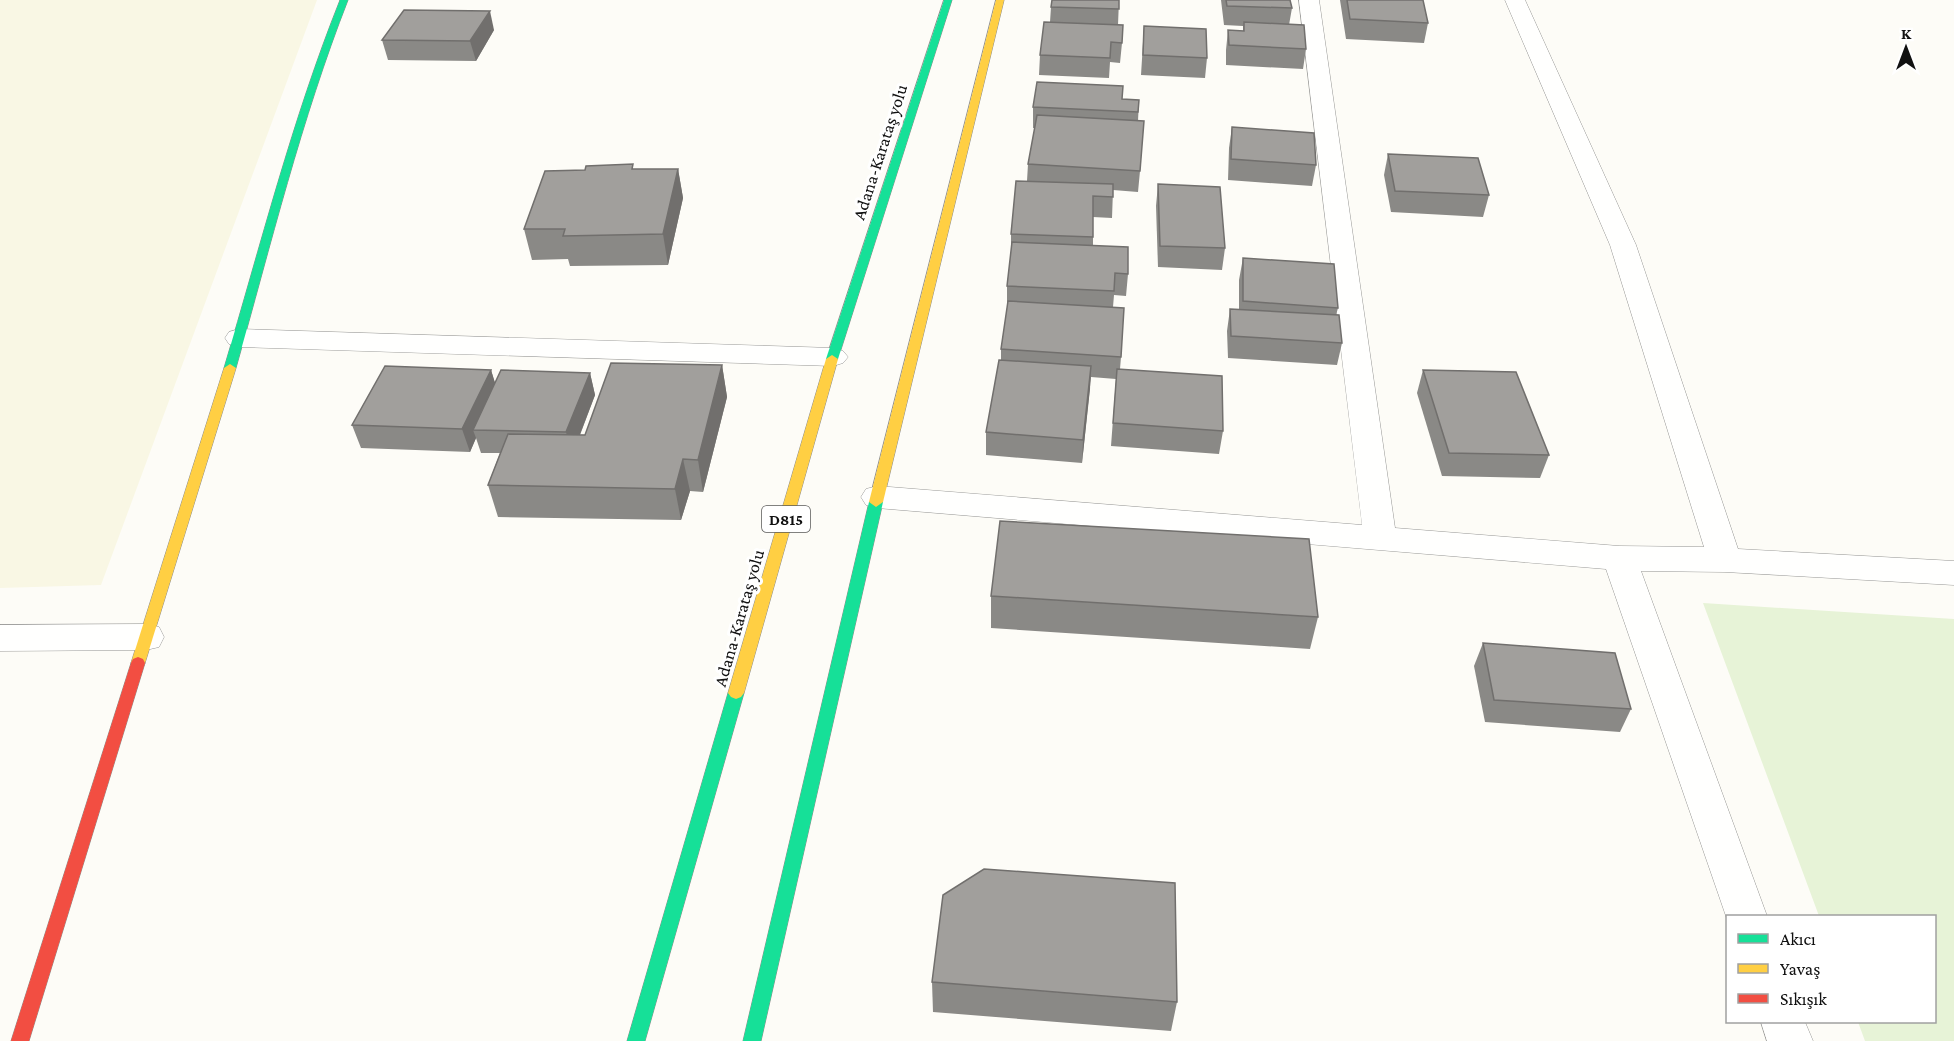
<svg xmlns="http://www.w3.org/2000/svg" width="1954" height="1041" font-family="'Crimson Pro',serif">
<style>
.farmland{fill:#f9f7e4}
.green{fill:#e7f3d7}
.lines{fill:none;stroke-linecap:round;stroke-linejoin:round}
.street-casing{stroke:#979795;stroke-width:1}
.fast-casing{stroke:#8e8d8b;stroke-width:1}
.slow-casing{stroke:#8e8d8b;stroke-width:1}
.jam-casing{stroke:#8e8d8b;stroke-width:1}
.street{fill:#fffffe;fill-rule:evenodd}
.fast{fill:#16e098;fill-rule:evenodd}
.slow{fill:#ffcf43;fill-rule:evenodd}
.jam{fill:#f24e42;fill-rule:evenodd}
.wall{fill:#8a8986}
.shaded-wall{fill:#716f6d}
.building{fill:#a19f9c;stroke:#716f6d;stroke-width:1.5}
.labels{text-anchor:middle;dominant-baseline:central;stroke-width:6;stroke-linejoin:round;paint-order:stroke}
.shield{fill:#fff;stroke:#585858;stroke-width:1.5}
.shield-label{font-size:16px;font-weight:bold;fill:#111}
.street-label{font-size:18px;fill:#111;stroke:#fff}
</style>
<rect width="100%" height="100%" fill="#fdfcf7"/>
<path class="farmland" d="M0 0H317L101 585 0 588Z"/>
<path class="green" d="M1703 603 1954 619V1041H1865L1858 1022H1934V916H1819Z"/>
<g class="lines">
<g class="street-casing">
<g id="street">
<path d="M1299 0H1319L1395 528 1619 546 1704 547 1610 245 1505 0H1525L1636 245 1738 549 1954 561V585L1725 572 1641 571 1767 916H1728V922L1606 569 877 508 866 505 861 497 866 489 877 486 1362 525Z"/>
<path d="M239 329 833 348 843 351 848 357 843 363 833 366 239 347 229 344 225 338 229 332Z"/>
<path d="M146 624 159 627 164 637 159 647 146 650 0 651V625Z"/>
<path d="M1761 1022H1805L1813 1041H1767Z"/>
</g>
</g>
<g class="fast-casing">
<g id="fast">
<path d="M340 0H348C301 120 271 244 236 368L230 372 226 371 224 368C261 244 292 120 340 0Z"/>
<path d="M944 0H952L838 359 836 362H828L826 359Z"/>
<path d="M876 497 883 502 761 1041H743L869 502Z"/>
<path d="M736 687 741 689 744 693 645 1041H627L728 693 731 689Z"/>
</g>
</g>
<g class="slow-casing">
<g id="slow">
<path d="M996 0H1004L883 502 876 507 869 502Z"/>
<path d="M832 355 838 359 744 693 741 697 736 699 731 697 728 693 826 359Z"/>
<path d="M230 364 236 368 145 663 143 667H133L131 663 224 368Z"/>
</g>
</g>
<g class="jam-casing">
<path id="jam" d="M138 657 143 659 145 663 29 1041H11L131 663 133 659Z"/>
</g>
<use href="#street" class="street"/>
<use href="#fast" class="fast"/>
<use href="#slow" class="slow"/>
<use href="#jam" class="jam"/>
</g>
<g class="wall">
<path d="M1119 0 1118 25 1122 43 1120 63 1110 62 1109 78 1039 75 1040 55 1050 22 1051 7Z"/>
<path d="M1221 0H1290L1292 8 1289 25 1306 49 1303 69 1226 65V50L1228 30 1243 31V26L1224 25Z"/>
<path d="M1340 0H1423L1428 23 1424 43 1346 39Z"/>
<path d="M1144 26 1207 58 1205 78 1141 75Z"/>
<path d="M494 30 476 61 388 60 382 40Z"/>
<path d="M1122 99 1139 100 1138 121 1140 171 1138 192 1113 190 1112 218 1093 217V245L1128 274 1126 296 1114 295 1113 307 1121 357 1120 369 1223 431 1219 454 1111 446 1116 379 1091 377 1082 463 986 455V432L1001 360V349L1007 308V286L1011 252V234L1027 181 1028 164 1035 128H1033V107Z"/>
<path d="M1232 127 1316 165 1312 186 1228 180 1229 148Z"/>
<path d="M1388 154 1489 195 1483 217 1391 212 1384 175Z"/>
<path d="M634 169H678L683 198 668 265 570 266 568 259 532 260 524 229Z"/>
<path d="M1158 184 1225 248 1222 270 1158 267 1156 206Z"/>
<path d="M1243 258 1338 308 1336 315 1342 343 1337 365 1228 358 1227 331 1230 309H1239V280Z"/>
<path d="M722 365 727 397 703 492 690 491 681 520 498 517 488 485 500 453H481L476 438 470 452 361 448 352 425 491 370 495 384 590 373 595 395 580 435H585Z"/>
<path d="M1423 370 1549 455 1540 478 1442 476 1417 393Z"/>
<path d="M991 596 1318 617 1310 649 991 628Z"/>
<path d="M1483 643 1631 709 1620 732 1485 722 1474 666Z"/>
<path d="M932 982 1177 1002 1171 1031 933 1012Z"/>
</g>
<g class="shaded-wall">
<path d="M490 11 494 30 476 61 470 41Z"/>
<path d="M678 169 683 198 668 265 663 234Z"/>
<path d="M722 365 727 397 703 492 698 460Z"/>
<path d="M1091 366 1090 389 1082 463 1083 440Z"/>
<path d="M491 370 498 392 473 430 476 438 470 452 462 429Z"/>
<path d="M590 373 595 395 572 455 566 432Z"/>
<path d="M683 459 690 491 681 520 675 489Z"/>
</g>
<g class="building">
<path d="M1052 0H1119V9L1051 7Z"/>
<path d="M1226 0H1290L1292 8 1227 6Z"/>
<path d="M1347 0H1423L1428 23 1350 19Z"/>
<path d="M404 10 490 11 470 41 382 40Z"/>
<path d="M1044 22 1123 25 1122 43 1111 42 1110 58 1040 55Z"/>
<path d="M1244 22 1304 25 1306 49 1229 45 1228 30 1244 31Z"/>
<path d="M1144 26 1206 29 1207 58 1143 55Z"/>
<path d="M1037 82 1123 86 1122 99 1139 100 1138 112 1033 107Z"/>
<path d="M1037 115 1144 121 1140 171 1028 164Z"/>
<path d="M1232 127 1314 133 1316 165 1231 159Z"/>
<path d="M1388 154 1478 158 1489 195 1395 191Z"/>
<path d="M633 164 632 169H678L663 234 563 236 565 229H524L545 171 585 170 586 166Z"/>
<path d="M1016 181 1113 184V197L1093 196V237L1011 234Z"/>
<path d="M1158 184 1220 187 1225 248 1160 246Z"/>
<path d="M1012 242 1128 247V274L1115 273 1114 291 1007 286Z"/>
<path d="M1243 258 1334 264 1338 308 1243 301Z"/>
<path d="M1008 301 1124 308 1121 357 1001 349Z"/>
<path d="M1230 309 1339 315 1342 343 1231 336Z"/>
<path d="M999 360 1091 366 1083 440 986 432Z"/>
<path d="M611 363 722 365 698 460 683 459 675 489 488 485 508 434 585 435Z"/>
<path d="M385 366 491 370 462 429 352 425Z"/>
<path d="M1117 369 1222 376 1223 431 1113 423Z"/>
<path d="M501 370 590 373 566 432 473 430Z"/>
<path d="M1423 370 1516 372 1549 455 1449 453Z"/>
<path d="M1000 521 1309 539 1318 617 991 596Z"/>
<path d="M1483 643 1615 653 1631 709 1494 700Z"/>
<path d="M984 869 1175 883 1177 1002 932 982 943 895Z"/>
</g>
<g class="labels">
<rect class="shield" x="762" y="506" width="48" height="26" rx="4.5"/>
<g class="shield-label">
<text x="786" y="519">D815</text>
</g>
<g class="street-label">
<text transform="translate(880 152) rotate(-72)">Adana-Karataş yolu</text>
<text transform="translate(739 618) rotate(-74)">Adana-Karataş yolu</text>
</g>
</g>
<rect x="1726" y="915" width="210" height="108" fill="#ffffff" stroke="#a0a0a0" stroke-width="1.5"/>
<rect x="1738" y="934" width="30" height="9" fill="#16e098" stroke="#a0a0a0" stroke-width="1.5"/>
<text x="1780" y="945" font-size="18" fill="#111111">Akıcı</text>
<rect x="1738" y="964" width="30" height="9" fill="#ffcf43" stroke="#a0a0a0" stroke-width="1.5"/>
<text x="1780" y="975" font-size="18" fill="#111111">Yavaş</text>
<rect x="1738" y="994" width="30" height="9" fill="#f24e42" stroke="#a0a0a0" stroke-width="1.5"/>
<text x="1780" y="1005" font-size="18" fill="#111111">Sıkışık</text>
<g transform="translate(1906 48)" stroke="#ffffff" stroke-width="4.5" paint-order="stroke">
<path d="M0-4.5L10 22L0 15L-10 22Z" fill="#111111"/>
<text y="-9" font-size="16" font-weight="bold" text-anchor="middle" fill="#111111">K</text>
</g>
</svg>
